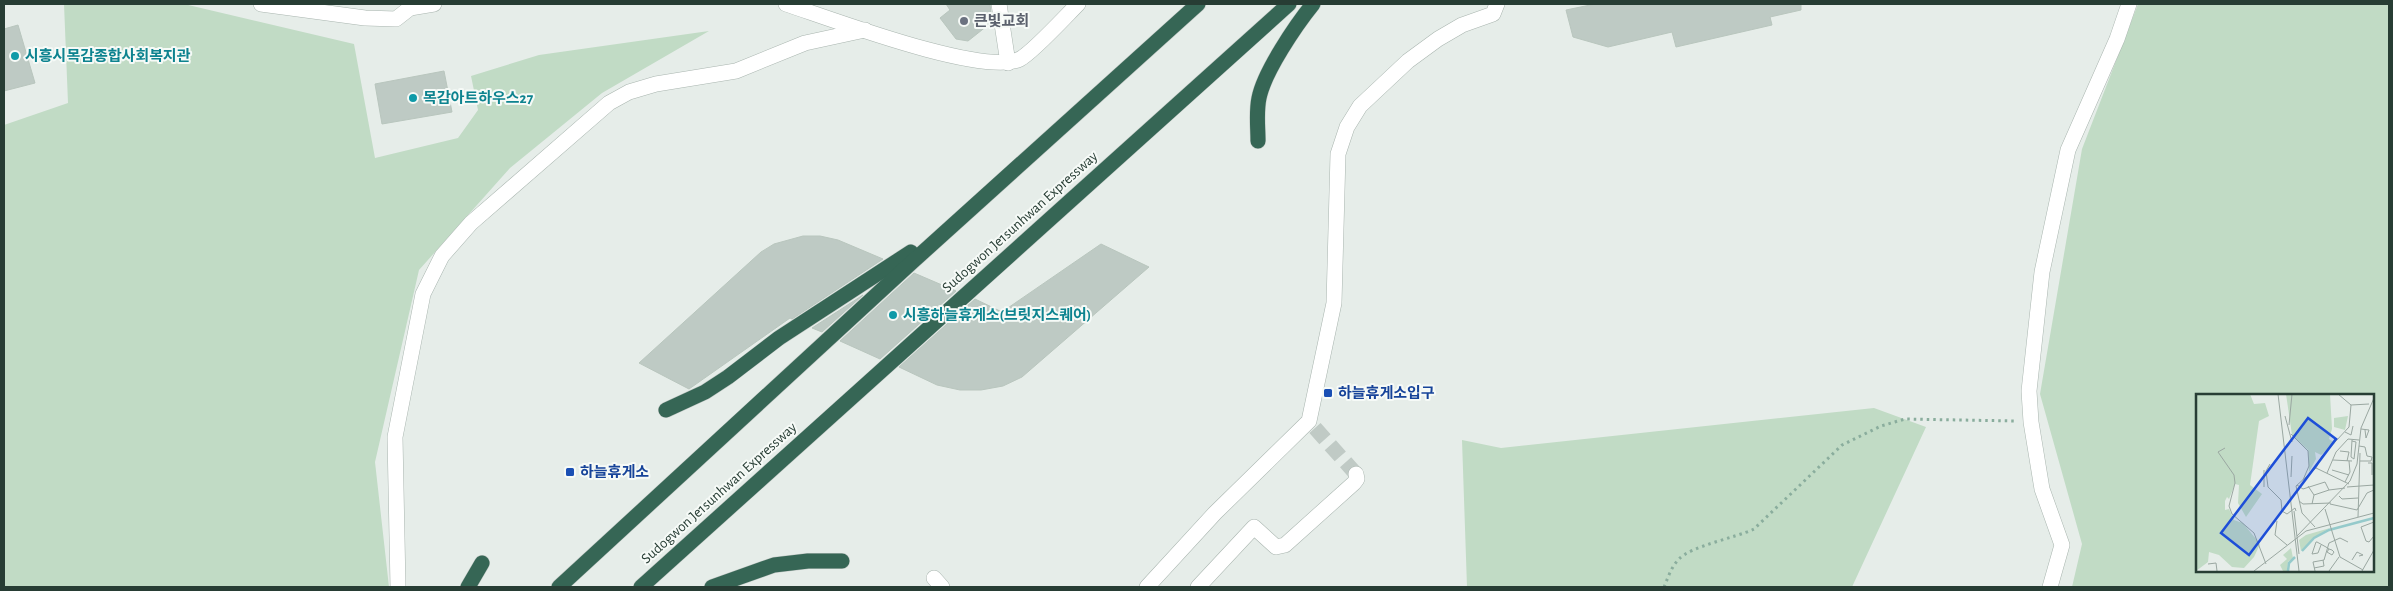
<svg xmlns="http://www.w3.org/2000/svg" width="2393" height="591" font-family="'Alegreya Sans','Noto Sans KR',sans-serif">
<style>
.green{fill:#c1dbc5;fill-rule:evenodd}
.building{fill:#becac4;stroke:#b9c6be}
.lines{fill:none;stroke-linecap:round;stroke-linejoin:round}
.minor-tunnel{stroke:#c0cac5;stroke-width:15;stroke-dasharray:15 8;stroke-linecap:butt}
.minor-casing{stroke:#a9b5af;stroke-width:16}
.highway-casing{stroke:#c3c9c6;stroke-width:16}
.path{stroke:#8aad9d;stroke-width:3;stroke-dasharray:2.5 4;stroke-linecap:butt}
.minor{stroke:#fff;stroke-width:15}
.highway{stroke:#366655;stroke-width:15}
.worship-dot{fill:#6b7280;stroke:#f6faf7;stroke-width:2}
.culture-dot{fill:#0f9aa8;stroke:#f6faf7;stroke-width:2}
.transit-dot{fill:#1a4fb4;stroke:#f6faf7;stroke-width:2}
.labels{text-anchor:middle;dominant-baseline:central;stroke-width:4;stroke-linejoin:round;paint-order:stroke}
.worship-label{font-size:15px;font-weight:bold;fill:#5b616d;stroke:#f6faf7;text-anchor:start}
.culture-label{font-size:15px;font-weight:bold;fill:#0d838f;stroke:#f6faf7;text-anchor:start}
.street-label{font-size:15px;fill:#273d34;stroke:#f6faf7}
.transit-label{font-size:15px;font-weight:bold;fill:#164399;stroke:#f6faf7;text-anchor:start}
.inset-river{fill:none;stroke:#95cacb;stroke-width:2.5}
.inset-road{fill:none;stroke:#9aa7a1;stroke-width:1}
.view{fill:#1d4ed8;fill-opacity:0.15;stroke:#1d4ed8;stroke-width:2.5}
.inset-edge{fill:none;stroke:#273d34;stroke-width:2.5}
</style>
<rect width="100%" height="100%" fill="#e6ede9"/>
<g class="green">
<path d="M64 4H184L354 44 375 158 458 138 478 110 471 76 539 55 709 31 602 93 510 168 419 270 375 462 389 587H4V125L68 103Z"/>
<path d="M2138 4H2389V587H2072L2082 544 2040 394 2082 149ZM2197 395H2372V570H2197Z"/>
<path d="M1874 408 1926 427 1852 587H1467L1462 440 1501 448Z"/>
</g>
<g class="building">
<path d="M946 4H990L992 22 968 41 956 39 940 18 950 10Z"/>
<path d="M1595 4H1801V10L1770 17 1772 25 1676 47 1672 32 1608 47 1573 37 1566 10Z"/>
<path d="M18 25 35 83 4 91V29Z"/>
<path d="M444 71 452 112 382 124 375 84Z"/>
<path d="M803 236H820L838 240 883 259 792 319 790 318 689 389 639 363 761 252 774 244Z"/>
<path d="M1101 244 1149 267 1022 377 1003 386 981 390H960L937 385 899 367 975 299 1002 312Z"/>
<path d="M914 273 956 291 880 359 840 341Z"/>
<path d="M863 295 822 332 812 328Z"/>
</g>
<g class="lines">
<path class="minor-tunnel" d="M1315 428 1356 474"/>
<g class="minor-casing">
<g id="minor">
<path d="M261 4 365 18 396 19 410 8 434 4"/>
<path d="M786 4C829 18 984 77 1020 59 1033 52 1066 16 1078 4"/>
<path d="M999 4 1008 63"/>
<path d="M934 578 942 587"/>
<path d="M398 587 395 437 423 294 442 256 471 223 609 103 629 92 656 84 736 71 805 43 865 30"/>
<path d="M1147 587 1215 513 1309 421 1334 303 1338 154 1347 127 1360 106 1408 61 1438 39 1462 25 1493 14 1497 4"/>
<path d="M1198 587 1254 527 1276 547 1285 545 1354 483 1357 479 1356 474"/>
<path d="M2050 587 2062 545 2042 489 2031 422 2029 391 2042 272 2068 150 2117 39 2129 4"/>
</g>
</g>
<g class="highway-casing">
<g id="highway">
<path d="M1258 141C1258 127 1256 112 1259 98 1264 72 1296 25 1313 4"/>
<path d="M666 410 705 392 728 377 779 338 911 252"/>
<path d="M468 587 482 563"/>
<path d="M559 587 911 263 1198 4"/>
<path d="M641 587 1289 4"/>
<path d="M712 587 774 565 808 561H842"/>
</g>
</g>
<path class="path" d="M1664 587C1668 578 1671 567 1679 559 1691 546 1735 538 1754 529L1842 445 1881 426 1905 419 2015 421"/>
<use href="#minor" class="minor"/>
<use href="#highway" class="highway"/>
</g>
<circle class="worship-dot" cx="964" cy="21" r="5"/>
<g class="culture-dot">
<circle cx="15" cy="56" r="5"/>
<circle cx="413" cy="98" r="5"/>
<circle cx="893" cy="315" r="5"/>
</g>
<g class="transit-dot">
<rect x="1323" y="388" width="10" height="10" rx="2.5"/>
<rect x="565" y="467" width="10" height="10" rx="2.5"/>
</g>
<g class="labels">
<g class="worship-label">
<text x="974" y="21">큰빛교회</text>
</g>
<g class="culture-label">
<text x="25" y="56">시흥시목감종합사회복지관</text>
<text x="423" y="98">목감아트하우스27</text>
<text x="903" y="315">시흥하늘휴게소(브릿지스퀘어)</text>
</g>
<g class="street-label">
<text transform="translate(1020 222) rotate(-42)">Sudogwon Je1sunhwan Expressway</text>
<text transform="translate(719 493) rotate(-42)">Sudogwon Je1sunhwan Expressway</text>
</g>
<g class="transit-label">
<text x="1338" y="393">하늘휴게소입구</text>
<text x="580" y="472">하늘휴게소</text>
</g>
</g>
<g transform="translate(2196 394)">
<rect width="178" height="178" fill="#e6ede9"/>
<path d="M0 0H54L58 10 69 9 73 22 63 27 54 91 66 100 50 123 42 109 43 91 39 90 33 105 31 103 29 107V116L33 115 38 126 47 129 64 150 58 163 48 174 36 173 23 161 13 158 12 168 0 177ZM90 0H134L136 35 133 45 139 49 125 61 119 58 120 65 113 78 112 56 96 41ZM152 22 149 36 138 33V24ZM134 134 117 144 105 157 103 146 110 141ZM95 154 97 164 92 168 91 177H87L84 171 91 165 87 161Z" fill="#c1dbc5"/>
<path class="inset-river" d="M106 157 118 144 133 136 178 124M92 177 93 169 99 163"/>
<path class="inset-road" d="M82 0 103 177M142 0 155 11 173 10M89 22 96 48M93 31 96 0M165 35 173 36 170 44 169 36M149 38 155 41 157 32M95 40 112 57 113 72 107 86M156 46 155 63 158 65 160 48 156 47M163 52 169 53 171 62 176 63 175 67H164M29 54 22 58 38 81 39 89 33 112 36 120 58 139 70 170M144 57 153 58 151 67M137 66 156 67M172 69H176V81M74 70 70 77 72 93 85 106 86 117 91 120 99 114 100 117M136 76 153 81M131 79 140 58 152 45 163 46M95 83 96 62M149 88 154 78 153 67M153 90 120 74 126 62 153 33 155 11M101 91 107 95 129 88 133 96 149 94M112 92 118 101 116 110M68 93V76M151 93 178 91M118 101 133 96M143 102 146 105 162 104M103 107 107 110 135 109M134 110 161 116 171 99 178 96M129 115 144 163 167 176M98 117 103 160M162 123 164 59M81 127 79 141 91 151M178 128 165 133 170 147 173 148 178 142M119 133 106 119 100 92 120 74M101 142 154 87 161 70 165 34 178 4M125 151 122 159 116 160 120 148H121L130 153M130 153 133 155 136 156 138 158 136 161 131 158 133 155M156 166 161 158 167 161 163 162M12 170 20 169 21 177M118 174 128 172 127 166M58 177 110 137 178 119M119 177 117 168 128 166 133 149 144 144 152 148M133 177 143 163M166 177 178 156"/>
<path class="view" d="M112 24 140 45 53 161 25 139Z"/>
<rect width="178" height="178" class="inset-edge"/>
</g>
<rect width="2393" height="591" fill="none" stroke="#273d34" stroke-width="10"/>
</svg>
